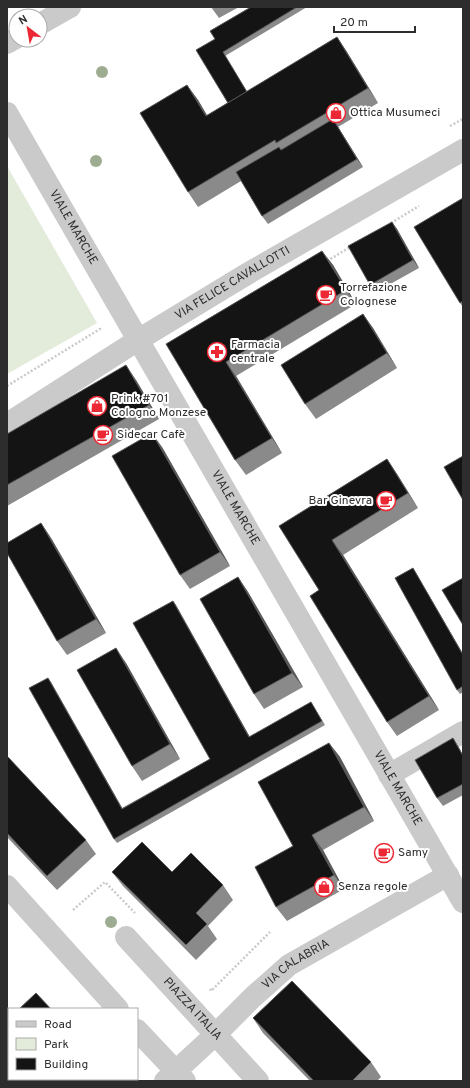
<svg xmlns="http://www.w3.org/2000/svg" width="470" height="1088" font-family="Overpass,sans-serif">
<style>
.green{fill:#e3ebda}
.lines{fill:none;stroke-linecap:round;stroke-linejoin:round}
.path{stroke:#cacaca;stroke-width:2.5;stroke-dasharray:2 2;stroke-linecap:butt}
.minor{stroke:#cacaca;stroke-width:22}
.tree{fill:#9ead92}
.wall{fill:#8a8a8a}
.shaded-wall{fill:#5a5a5a}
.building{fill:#141414;stroke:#5a5a5a}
.labels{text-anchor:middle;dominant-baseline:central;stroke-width:4;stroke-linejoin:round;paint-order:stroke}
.poi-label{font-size:12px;fill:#2d2d2d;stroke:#fff;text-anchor:start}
.street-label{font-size:12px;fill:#2d2d2d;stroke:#fff}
</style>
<rect width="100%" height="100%" fill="#fff"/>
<path class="green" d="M7 166 97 323 7 374Z"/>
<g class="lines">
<g class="path">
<path d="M450 126 463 119"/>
<path d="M391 223 419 206"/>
<path d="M327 261 352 246"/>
<path d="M7 386 100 329 101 330"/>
<path d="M73 910 105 882 135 913"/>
<path d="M210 989 211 991 270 932"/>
</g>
<g class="minor">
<path d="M40 24 70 7"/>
<path d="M7 43 16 38"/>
<path id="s1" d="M7 113 463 902"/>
<path id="s2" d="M7 424 138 340 252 271 463 150"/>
<path d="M389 775 463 732"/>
<path d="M7 886 118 1009"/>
<path id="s3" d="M126 937 258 1081"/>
<path d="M137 1030 185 1081"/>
<path id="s4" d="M165 1081 215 1035 253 997 289 965 448 875"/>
</g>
</g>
<g class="tree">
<circle cx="102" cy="72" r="6"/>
<circle cx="96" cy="161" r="6"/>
<circle cx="111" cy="922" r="6"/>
</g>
<g class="wall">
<path d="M211 7H239L219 18Z"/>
<path d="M251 7H307L225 56 247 92 337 37 347 52 378 103 338 127 363 167 268 224 262 216 241 181 198 207 188 192 187 85 198 100 207 115 228 103 215 39Z"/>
<path d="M463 198V307L460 303Z"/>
<path d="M392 222 397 229 419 268 376 292 370 285Z"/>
<path d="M322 251 333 265 356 304 236 376 282 453 246 475 235 460 166 344Z"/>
<path d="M363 314 373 328 397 368 316 419 305 404Z"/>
<path d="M136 380 159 419 7 506V434Z"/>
<path d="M162 447 230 566 190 589 180 575Z"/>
<path d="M387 459 397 474 418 508 343 555 439 710 397 736 387 722 319 590 279 526Z"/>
<path d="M41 523 51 538 106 633 67 655 57 641Z"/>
<path d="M413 568 463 654V692L460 694 457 690Z"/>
<path d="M238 577 248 592 303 687 264 709 254 694Z"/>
<path d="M173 601 250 737 311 702 325 725 117 843 114 839 48 678 122 808 210 759Z"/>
<path d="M126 663 180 759 142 781 132 766Z"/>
<path d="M453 738 463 755V795L443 806 437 798Z"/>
<path d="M329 743 340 757 374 821 323 850 344 889 287 921 276 907Z"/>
<path d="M7 756 86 840 96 854 57 890 7 837Z"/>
<path d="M112 872H172L223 885 233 900 208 926 217 939 196 960 123 886Z"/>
<path d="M253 1018 371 1062 381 1077 377 1081H310L263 1033Z"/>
<path d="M7 1035 9 1037V1041L7 1038Z"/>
<path d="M45 1079H101L99 1081H46Z"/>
</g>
<g class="shaded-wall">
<path d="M337 37 347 52 378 103 368 88Z"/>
<path d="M187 85 198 100 216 131 206 116Z"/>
<path d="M333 119 363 167 357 159Z"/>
<path d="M392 222 397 229 419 268 413 260Z"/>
<path d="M322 251 333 265 356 304 346 290Z"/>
<path d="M363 314 373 328 397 368 387 353Z"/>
<path d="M226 362 236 376 282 453 272 438Z"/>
<path d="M126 365 136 380 159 419 149 405Z"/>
<path d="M152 433 162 447 230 566 220 552Z"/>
<path d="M387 459 397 474 418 508 408 493Z"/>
<path d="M41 523 51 538 106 633 96 619Z"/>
<path d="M332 540 343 555 439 710 429 696Z"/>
<path d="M413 568 463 654V655Z"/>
<path d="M238 577 248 592 303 687 292 673Z"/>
<path d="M173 601 176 605 252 741 249 737Z"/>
<path d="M116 648 126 663 180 759 170 744Z"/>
<path d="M48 678 51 682 125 813 122 809Z"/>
<path d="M453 738 458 746 463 755V756Z"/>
<path d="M329 743 340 757 374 821 364 807Z"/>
<path d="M312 835 323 850 344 889 334 875Z"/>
</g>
<g class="building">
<path d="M251 7H297L223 52 247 92 228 103 196 50 215 39 210 31Z"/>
<path d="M337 37 368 88 276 143 275 140 188 192 140 113 187 85 206 116Z"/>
<path d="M333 119 357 159 262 216 236 172 279 147 281 150Z"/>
<path d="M463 198V301L460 303 414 227Z"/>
<path d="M392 222 413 260 370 285 348 246Z"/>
<path d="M322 251 346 290 226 362 272 438 235 460 166 344Z"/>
<path d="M363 314 387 353 305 404 281 365Z"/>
<path d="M126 365 149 405 7 485V434Z"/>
<path d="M152 433 220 552 180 575 112 456Z"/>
<path d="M463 456V500L444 467Z"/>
<path d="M387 459 408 493 332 540 429 696 387 722 310 596 319 590 279 526Z"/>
<path d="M41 523 96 619 57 641 7 553V543Z"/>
<path d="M413 568 463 655V686L457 690 395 578Z"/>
<path d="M238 577 292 673 254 694 200 599Z"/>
<path d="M463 578V625L442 590Z"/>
<path d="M173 601 249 737 311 702 322 721 114 839 29 688 48 678 122 809 210 759 133 623Z"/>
<path d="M116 648 170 744 132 766 77 670Z"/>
<path d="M453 738 463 756V784L437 798 415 760Z"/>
<path d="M329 743 364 807 312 835 334 875 276 907 255 867 293 846 258 782Z"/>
<path d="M7 756 86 840 47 876 7 833Z"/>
<path d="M142 842 172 872 191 853 223 885 196 913 207 924 186 945 112 872Z"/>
<path d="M292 981 371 1062 352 1081H314L253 1018Z"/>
<path d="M36 993 51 1009H19Z"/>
<path d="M9 1018V1037L7 1035V1020Z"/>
<path d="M48 1079H76L73 1081H50Z"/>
</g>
<defs>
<g id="shop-ring" transform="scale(1)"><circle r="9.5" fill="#fff" stroke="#eb2834" stroke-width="1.5"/><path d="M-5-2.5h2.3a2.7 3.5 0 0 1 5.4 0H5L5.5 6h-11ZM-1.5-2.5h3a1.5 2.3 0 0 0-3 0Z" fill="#eb2834"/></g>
<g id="cafe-ring" transform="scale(1)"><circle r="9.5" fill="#fff" stroke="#eb2834" stroke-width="1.5"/><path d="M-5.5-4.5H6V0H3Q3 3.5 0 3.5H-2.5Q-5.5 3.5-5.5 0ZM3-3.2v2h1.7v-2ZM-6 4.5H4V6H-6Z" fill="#eb2834"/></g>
<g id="pharmacy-ring" transform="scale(1)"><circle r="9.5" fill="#fff" stroke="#eb2834" stroke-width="1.5"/><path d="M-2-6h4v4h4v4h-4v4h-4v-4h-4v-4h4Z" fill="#eb2834"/></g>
</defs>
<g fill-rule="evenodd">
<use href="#shop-ring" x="336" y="113"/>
<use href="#cafe-ring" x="326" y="295"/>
<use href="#pharmacy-ring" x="217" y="352"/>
<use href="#shop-ring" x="97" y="406"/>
<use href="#cafe-ring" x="103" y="435"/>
<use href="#cafe-ring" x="386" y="501"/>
<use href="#cafe-ring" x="384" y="853"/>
<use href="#shop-ring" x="324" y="887"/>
</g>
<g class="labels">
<g class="poi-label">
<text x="350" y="113">Ottica Musumeci</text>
<text x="340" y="288">Torrefazione<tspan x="340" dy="14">Colognese</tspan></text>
<text x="231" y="345">Farmacia<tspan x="231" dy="14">centrale</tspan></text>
<text x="111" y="399">Prink #701<tspan x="111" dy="14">Cologno Monzese</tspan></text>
<text x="117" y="435">Sidecar Cafè</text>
<text x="372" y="501" text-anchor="end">Bar Ginevra</text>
<text x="398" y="853">Samy</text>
<text x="338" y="887">Senza regole</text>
</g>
<g class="street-label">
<text stroke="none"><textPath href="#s1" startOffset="132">VIALE MARCHE</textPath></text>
<text stroke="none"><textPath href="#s2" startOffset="266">VIA FELICE CAVALLOTTI</textPath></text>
<text stroke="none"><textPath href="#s1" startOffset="456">VIALE MARCHE</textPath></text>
<text stroke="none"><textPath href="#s1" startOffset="780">VIALE MARCHE</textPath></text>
<text stroke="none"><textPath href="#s4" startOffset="176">VIA CALABRIA</textPath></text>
<text stroke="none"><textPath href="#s3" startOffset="98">PIAZZA ITALIA</textPath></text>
</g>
</g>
<rect width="470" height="1088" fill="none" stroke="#2d2d2d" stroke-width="16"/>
<rect x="8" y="1008" width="130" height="72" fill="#ffffff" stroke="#ababab"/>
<rect x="16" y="1021" width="20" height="6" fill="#cacaca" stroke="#ababab"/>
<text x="44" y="1028" font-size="12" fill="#2d2d2d">Road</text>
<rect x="16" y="1038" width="20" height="12" fill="#e3ebda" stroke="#ababab"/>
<text x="44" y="1048" font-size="12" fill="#2d2d2d">Park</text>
<rect x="16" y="1058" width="20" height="12" fill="#141414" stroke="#ababab"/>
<text x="44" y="1068" font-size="12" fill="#2d2d2d">Building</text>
<g transform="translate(28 28) rotate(329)"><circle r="19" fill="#ffffff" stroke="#ababab"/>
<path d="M0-3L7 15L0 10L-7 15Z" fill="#eb2834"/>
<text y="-6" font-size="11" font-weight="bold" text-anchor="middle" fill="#2d2d2d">N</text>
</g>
<path d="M334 26v6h81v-6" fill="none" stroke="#2d2d2d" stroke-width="2"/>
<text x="340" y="26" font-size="12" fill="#2d2d2d" stroke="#ffffff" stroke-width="3" paint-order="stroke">20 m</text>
</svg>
